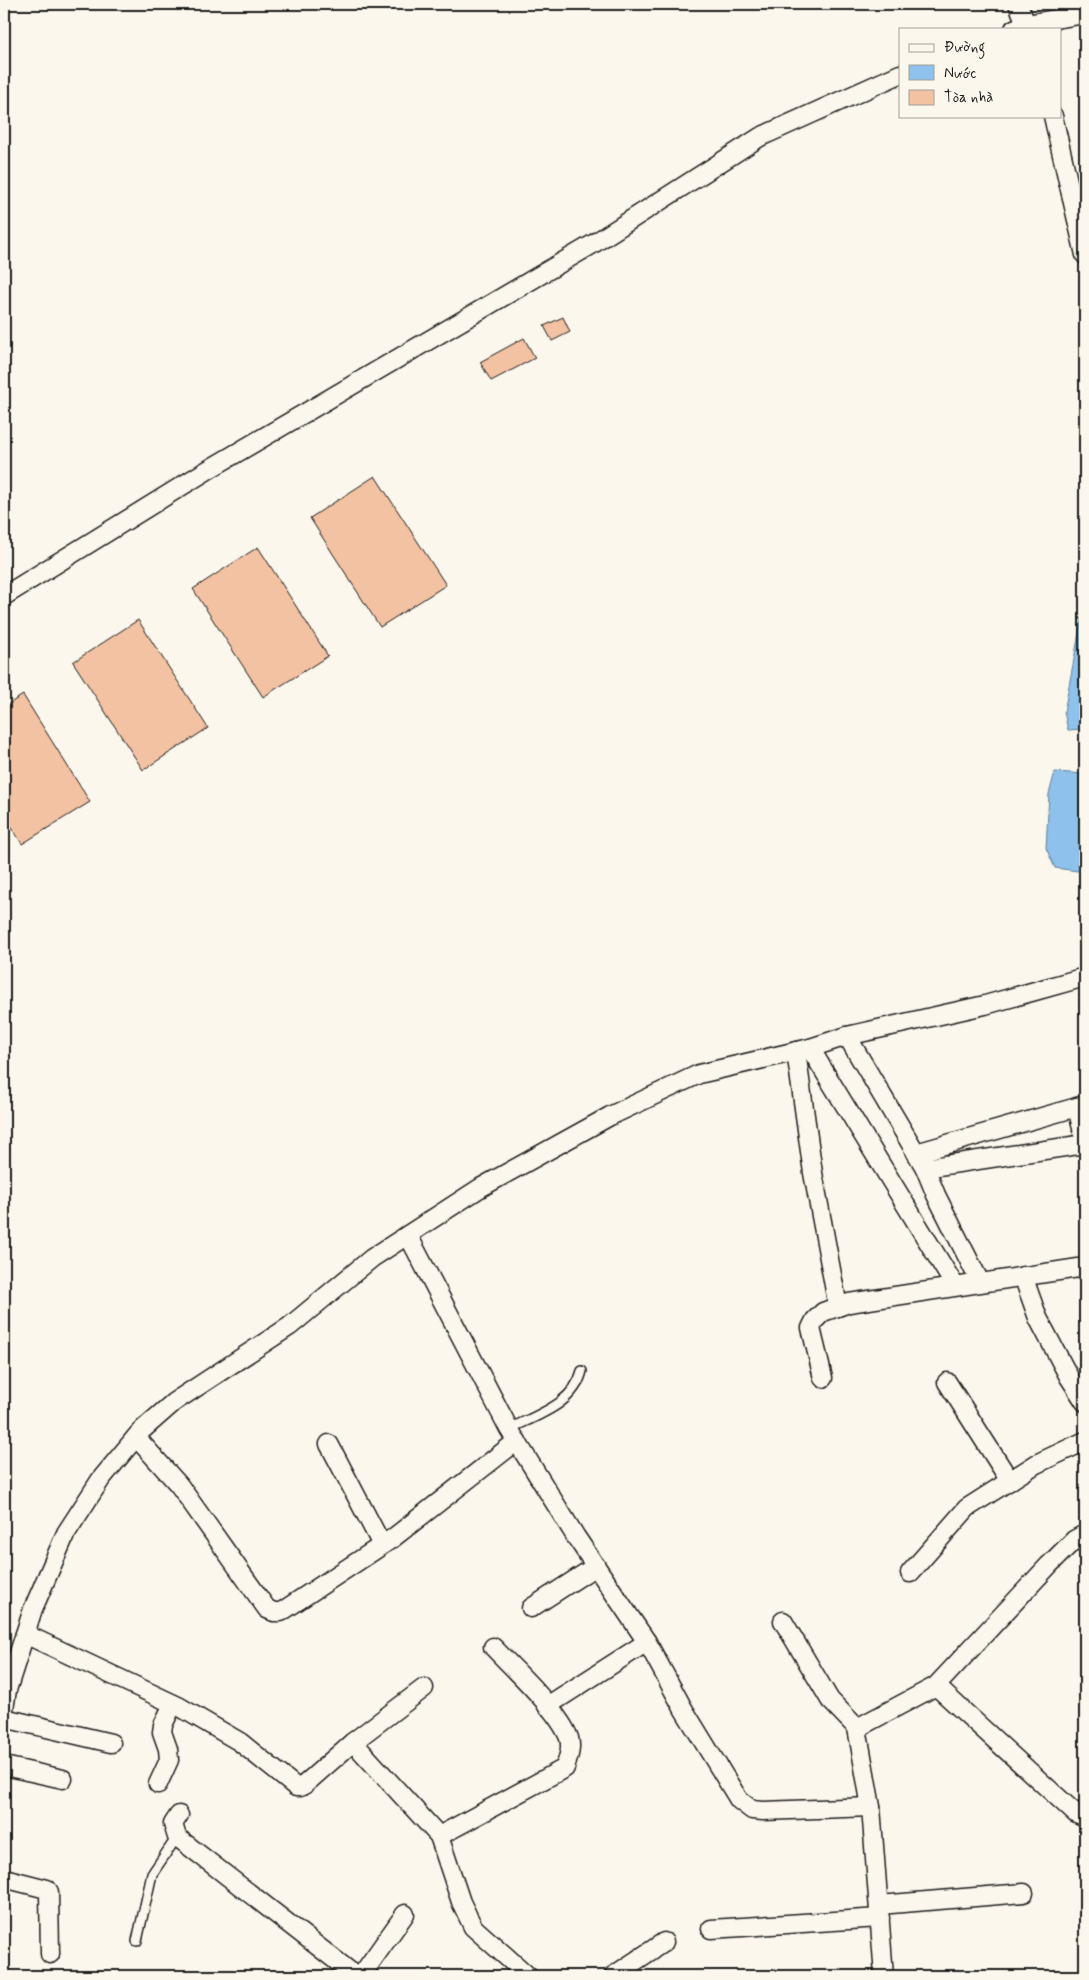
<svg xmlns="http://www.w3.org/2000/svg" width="1089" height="1980" font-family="Mynerve,sans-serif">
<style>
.water{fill:#8ec1eb;stroke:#607f98}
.building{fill:#f3c2a3;stroke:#1c1c1c}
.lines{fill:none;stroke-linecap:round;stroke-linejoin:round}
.lane-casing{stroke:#1c1c1c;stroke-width:12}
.street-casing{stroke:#1c1c1c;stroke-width:21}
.lane{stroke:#fbf7ec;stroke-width:9}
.street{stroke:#fbf7ec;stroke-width:18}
</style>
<rect width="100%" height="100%" fill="#fbf7ec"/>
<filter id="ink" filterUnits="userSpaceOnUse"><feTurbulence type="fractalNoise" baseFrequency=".02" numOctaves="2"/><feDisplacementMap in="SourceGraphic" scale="10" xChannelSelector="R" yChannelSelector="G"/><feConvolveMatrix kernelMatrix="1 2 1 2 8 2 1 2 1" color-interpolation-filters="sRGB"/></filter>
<g filter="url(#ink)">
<g class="water">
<path d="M1085 591V729L1068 730 1064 712 1082 617Z"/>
<path d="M1055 772 1085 774V872L1055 868 1046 848 1049 794Z"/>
</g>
<g class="building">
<path d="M563 317 570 332 552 341 544 326Z"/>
<path d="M524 338 535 358 491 381 480 362Z"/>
<path d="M375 476 446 585 380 627 310 518Z"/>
<path d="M258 547 328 656 263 697 193 589Z"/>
<path d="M138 620 208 728 143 770 73 662Z"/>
<path d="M23 695 90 802 22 844 4 815V707Z"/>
</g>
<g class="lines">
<g class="lane-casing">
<g id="lane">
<path d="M509 1429C537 1415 574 1404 582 1371"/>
<path d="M137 1941 152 1874 177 1837"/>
</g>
</g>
<g class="street-casing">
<g id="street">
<path d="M1018 4 1026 24"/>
<path d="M1014 29 1026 24 1085 14"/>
<path d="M1053 116 1085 255"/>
<path d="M4 596 206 471 593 244 760 137 900 74"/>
<path d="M847 1036 925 1168 1085 1144"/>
<path d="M810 1048 955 1286"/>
<path d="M796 1051 813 1173 838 1307"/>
<path d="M1085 1105 1077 1107 1085 1141"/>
<path d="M916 1153 1077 1107"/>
<path d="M925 1168 936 1195 980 1282"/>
<path d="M408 1235 509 1429 576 1537 647 1642 684 1710 739 1800 752 1810 763 1811 871 1807"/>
<path d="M1023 1276 1038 1318 1069 1377 1085 1402"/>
<path d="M823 1378 811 1328 815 1320 823 1312 849 1303 1085 1267"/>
<path d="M947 1382 1010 1481"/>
<path d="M136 1437 179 1485 267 1609 274 1612H281L393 1538 517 1441"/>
<path d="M329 1444 382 1545"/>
<path d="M910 1573 967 1508 1036 1464 1085 1441"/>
<path d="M531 1608 596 1566"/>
<path d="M783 1621 830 1700 857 1728 871 1807 884 1976"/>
<path d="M25 1634 180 1707 240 1742 296 1787H300L304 1785 353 1742 424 1688"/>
<path d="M936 1686 1075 1813 1085 1818"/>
<path d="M547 1706 647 1642"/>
<path d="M4 1709 7 1690 33 1609 66 1533 101 1479 141 1431 174 1402 290 1326 372 1258 480 1188 610 1116 699 1074 810 1048 847 1036 985 1005 1085 977"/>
<path d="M4 1718 111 1743"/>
<path d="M857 1728 936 1686 1049 1565 1074 1540 1085 1534"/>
<path d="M353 1742 439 1836 461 1902 473 1927 528 1976"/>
<path d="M4 1766 63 1779"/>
<path d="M158 1784 169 1760 168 1749 162 1732 163 1725 173 1704"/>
<path d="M179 1815 173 1824 177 1837 356 1976"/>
<path d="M439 1836 565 1768C568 1758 572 1749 569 1738 559 1711 514 1669 493 1647"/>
<path d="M4 1878 47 1889 49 1892 50 1954"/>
<path d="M879 1905 1024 1893"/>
<path d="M711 1929 880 1918"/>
<path d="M361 1976 405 1914"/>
<path d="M613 1976 664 1942"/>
</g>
</g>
<use href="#lane" class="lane"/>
<use href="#street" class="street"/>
</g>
</g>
<rect width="1089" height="1980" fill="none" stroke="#fbf7ec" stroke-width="20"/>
<rect x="10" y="10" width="1069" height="1960" fill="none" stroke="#1c1c1c" stroke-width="2" filter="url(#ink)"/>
<rect x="899" y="28" width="162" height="90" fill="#fbf7ec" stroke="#a29f99"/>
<rect x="909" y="44" width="25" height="8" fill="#fbf7ec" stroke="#a29f99"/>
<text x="944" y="52" font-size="15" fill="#1c1c1c">Đường</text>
<rect x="909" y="65" width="25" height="15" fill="#8ec1eb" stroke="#a29f99"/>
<text x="944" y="78" font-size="15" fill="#1c1c1c">Nước</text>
<rect x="909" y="90" width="25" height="15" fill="#f3c2a3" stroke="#a29f99"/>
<text x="944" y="102" font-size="15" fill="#1c1c1c">Tòa nhà</text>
</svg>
